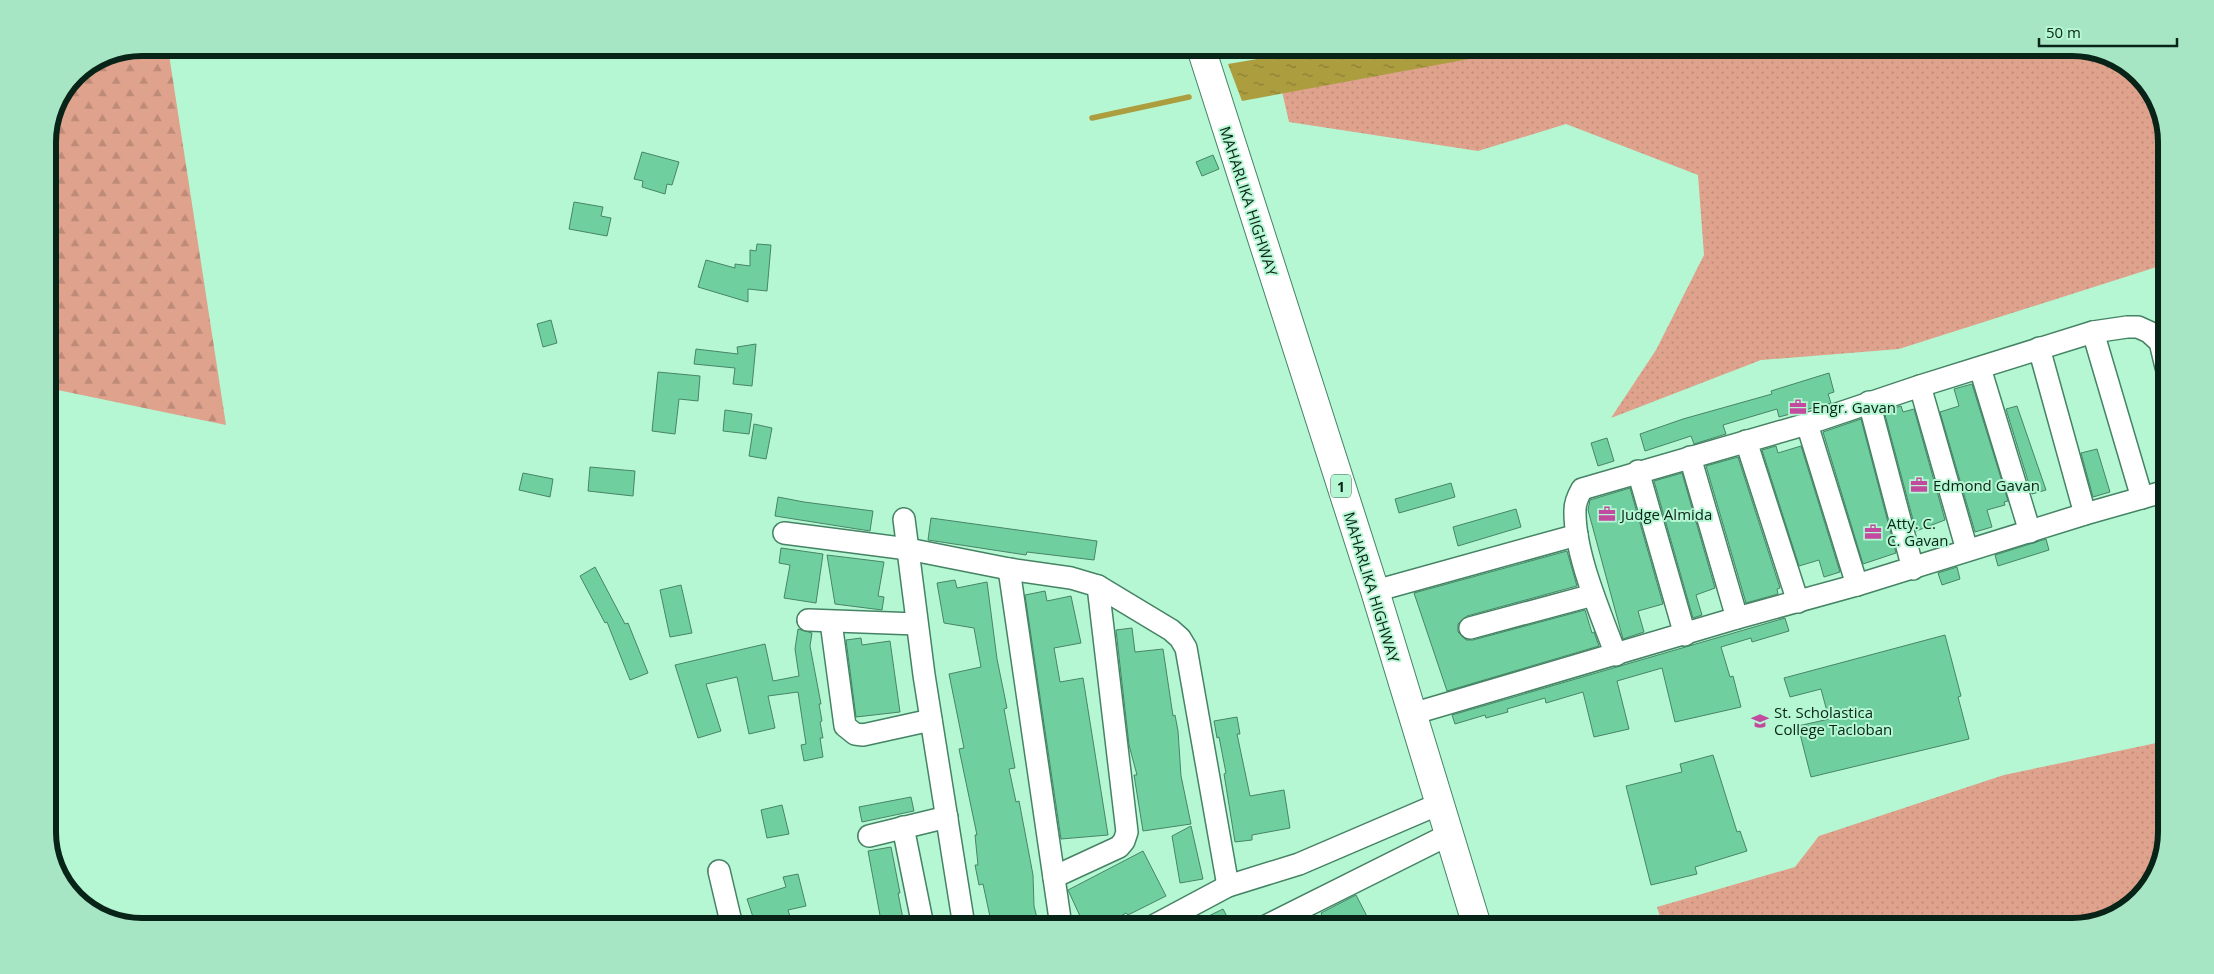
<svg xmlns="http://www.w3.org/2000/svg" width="2214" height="974" font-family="'Open Sans',sans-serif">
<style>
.grass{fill:url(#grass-dots)}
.forest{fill:url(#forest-firs)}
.water{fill:url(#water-ripples)}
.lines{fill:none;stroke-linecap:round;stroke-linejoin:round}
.stream{stroke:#ac9d3f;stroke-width:5.5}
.building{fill:#6fcf9f;stroke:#478566}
.minor-casing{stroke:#458364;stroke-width:24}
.trunk-casing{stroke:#458364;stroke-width:30}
.minor{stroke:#fff;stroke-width:21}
.trunk{stroke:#fff;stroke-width:28}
.labels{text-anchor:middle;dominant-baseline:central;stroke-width:4;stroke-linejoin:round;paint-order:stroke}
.shield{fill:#b5f7d3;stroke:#3c634f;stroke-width:1}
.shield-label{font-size:14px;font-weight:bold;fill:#082317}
.street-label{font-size:15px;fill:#082317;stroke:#b5f7d3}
.poi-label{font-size:15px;fill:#082317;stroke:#b5f7d3;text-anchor:start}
.rim{fill:none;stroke:#082317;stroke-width:6}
</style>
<defs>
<pattern id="grass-dots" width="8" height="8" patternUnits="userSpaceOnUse" patternTransform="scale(1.25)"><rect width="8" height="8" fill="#dfa28c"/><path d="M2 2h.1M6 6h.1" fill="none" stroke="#be8b78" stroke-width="1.8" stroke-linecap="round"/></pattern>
<pattern id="forest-firs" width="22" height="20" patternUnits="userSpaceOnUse" patternTransform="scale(1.25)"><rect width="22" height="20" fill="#dfa28c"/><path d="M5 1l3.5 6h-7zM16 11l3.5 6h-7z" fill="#be8b78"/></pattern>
<pattern id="water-ripples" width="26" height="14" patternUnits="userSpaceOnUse" patternTransform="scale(1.25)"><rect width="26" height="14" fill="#ac9d3f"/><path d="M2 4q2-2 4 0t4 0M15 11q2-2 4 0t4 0" fill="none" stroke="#8a8034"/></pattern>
</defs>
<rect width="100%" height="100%" fill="#b5f7d3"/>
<g class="grass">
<path d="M1272 48H2072L2108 55 2150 89 2166 136V264L1899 349 1761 360 1611 418 1656 350 1704 255 1698 175 1566 124 1478 151 1289 122Z"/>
<path d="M2166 741V832L2159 868 2125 910 2072 926H1663L1657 907 1795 867 1819 836 2004 775Z"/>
</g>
<path class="forest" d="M142 48H168L226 425 48 388V136L76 75 106 55Z"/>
<path class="water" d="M1323 48H1529L1242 101 1228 64Z"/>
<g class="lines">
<path class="stream" d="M1092 118 1189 97"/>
</g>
<g class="building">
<path d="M642 152 679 162 672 185 667 184 665 194 642 187 643 181 634 179Z"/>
<path d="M1213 155 1219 169 1202 176 1196 162Z"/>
<path d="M574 202 603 207 601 216 611 218 607 236 569 229Z"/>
<path d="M757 244 771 245 767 291 748 289V302L698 287 706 260 735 268V264L750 266V250L756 251Z"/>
<path d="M551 320 557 343 543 347 537 324Z"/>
<path d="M756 344 752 386 733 384 735 368 694 364 696 349 738 354 737 347Z"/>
<path d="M658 372 700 376 698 401 679 399 675 434 652 431Z"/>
<path d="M1829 373 1834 392 1828 394 1831 403 1779 417 1777 409 1723 425 1726 434 1694 444 1691 436 1645 451 1640 434 1683 419 1772 394 1771 391Z"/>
<path d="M1972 384 2008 501 2004 502 2005 505 1987 510 1992 527 1975 532 1940 412 1959 406 1954 389Z"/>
<path d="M1901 406 1903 412 1914 409 1945 520 1916 531 1884 411Z"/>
<path d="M2017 406 2046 490 2032 494 2006 409Z"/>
<path d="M725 410 752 414 749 434 723 431Z"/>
<path d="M1861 419 1896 553 1863 564 1823 432Z"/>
<path d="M754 424 772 428 766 459 749 456Z"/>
<path d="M1607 438 1614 461 1598 466 1591 443Z"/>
<path d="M1776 446 1778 453 1801 446 1840 572 1824 577 1819 560 1799 566 1762 450Z"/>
<path d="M2097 449 2110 492 2093 497 2081 453Z"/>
<path d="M1738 457 1780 588 1777 589 1778 594 1746 603 1706 466Z"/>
<path d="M590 467 635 471 633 496 588 491Z"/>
<path d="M523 473 553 479 550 497 519 490Z"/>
<path d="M1682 473 1715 588 1696 595 1702 615 1693 618 1654 481Z"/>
<path d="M1451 483 1455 497 1399 513 1395 499Z"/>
<path d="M1630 488 1663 604 1638 611 1644 632 1623 639 1588 510 1590 500Z"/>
<path d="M778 497 804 502 873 511 870 531 775 516Z"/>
<path d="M1516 509 1521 527 1458 546 1453 527Z"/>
<path d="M931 518 1097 541 1094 560 1027 552 1026 555 928 540Z"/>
<path d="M2046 539 2049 550 1998 566 1995 555Z"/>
<path d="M781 548 823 554 816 603 784 598 790 565 779 563Z"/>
<path d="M1567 551 1577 586 1467 616 1458 624V632L1466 640H1473L1585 610 1592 633 1594 632 1599 646 1447 691 1414 593Z"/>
<path d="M827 555 884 562 878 596 884 597 882 610 835 604Z"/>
<path d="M595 567 625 624 628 623 648 673 630 680 607 622 605 623 580 576Z"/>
<path d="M1957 567 1960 579 1942 585 1938 573Z"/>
<path d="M955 580 957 588 987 582 997 659 1007 708 1004 709 1015 768 1009 769 1016 802 1019 801 1023 822 1033 875 1034 906 1039 926H1020L1019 923 1005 926H992L983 884 979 885 975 865H978L975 835H977L959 749 964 748 949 674 981 667 974 628 944 623 937 583Z"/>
<path d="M681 585 692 633 670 637 660 590Z"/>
<path d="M1045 591 1047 601 1071 596 1081 643 1054 648 1060 682 1083 678 1108 835 1061 839 1025 595Z"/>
<path d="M1785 618 1789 631 1752 642 1751 638 1721 647 1730 677 1733 676 1741 707 1675 722 1662 668 1617 681 1629 729 1594 737 1583 692 1546 703 1545 698 1507 709 1508 712 1486 718 1485 715 1455 724 1452 715Z"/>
<path d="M1132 628 1135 652 1163 649 1173 716 1175 715 1178 731 1181 776 1191 824 1143 831 1134 775H1137L1129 745 1116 630Z"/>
<path d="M798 629 812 633 810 646 821 704H819L822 721 820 722 823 738H820L823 757 804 761 801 745 806 744 798 692 768 696 775 728 749 734 737 677 706 684 721 731 698 738 675 665 765 644 773 681 799 676 795 649Z"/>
<path d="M1945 635 1961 696 1958 697 1969 739 1811 777 1798 726 1829 719 1821 689 1790 697 1784 678Z"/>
<path d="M861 638 862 645 890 641 900 712 856 717 846 640Z"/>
<path d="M1237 717 1240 734H1237L1250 796 1284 790 1290 828 1252 835V840L1235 842 1224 774 1226 773 1219 737 1217 738 1214 721Z"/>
<path d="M1713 755 1737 832 1740 831 1747 851 1695 867 1697 874 1651 885 1626 786 1682 772 1680 764Z"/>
<path d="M911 797 914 811 862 822 859 807Z"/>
<path d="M782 805 789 834 767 838 761 810Z"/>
<path d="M1191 826 1203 879 1180 883 1172 836Z"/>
<path d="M891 847 900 893H898L904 924 882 926 868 851Z"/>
<path d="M1143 851 1166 896 1128 915 1126 913 1103 926H1073V920L1080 916 1068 890Z"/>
<path d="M798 874 806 906 788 910 793 926H756L747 899 786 887 783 877Z"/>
<path d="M1356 895 1372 926H1302L1322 916 1321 913Z"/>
<path d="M1223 909 1232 926H1188Z"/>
</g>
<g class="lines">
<g class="minor-casing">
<g id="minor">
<path d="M2093 332 2142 498"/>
<path d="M2039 348 2085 514"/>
<path d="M1980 368 2030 532"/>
<path d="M1920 386 1967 550"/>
<path d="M1869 402 1913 569"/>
<path d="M1807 424 1857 585"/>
<path d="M1746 441 1798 602"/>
<path d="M1690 457 1737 618"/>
<path d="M1638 471 1685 635"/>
<path d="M904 519 924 675 964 926"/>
<path d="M784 533 908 549 1009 569 1071 578 1098 586 1171 630 1180 638 1186 648 1228 886"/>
<path d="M1009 569 1061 926"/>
<path d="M1375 591 1577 535"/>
<path d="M808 620 917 624"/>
<path d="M831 622 845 726 855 734 863 735 931 720"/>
<path d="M1470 628 1593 595"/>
<path d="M1616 655C1601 614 1574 554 1575 510 1575 502 1578 496 1582 489L1807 424 1920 386 2093 332 2127 327H2138L2149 332 2160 342 2166 367"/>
<path d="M1412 714 1737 618 1857 585 2085 514 2166 491"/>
<path d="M903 827 923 926"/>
<path d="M869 836 947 817"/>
<path d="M719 871 732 926"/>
<path d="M1054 877 1119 847 1124 841 1127 832 1098 586"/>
<path d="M1153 926 1228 886 1299 864 1439 804"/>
<path d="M1266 926 1448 835"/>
</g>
</g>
<g class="trunk-casing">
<path id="trunk" d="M1201 48 1375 591 1477 926"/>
</g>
<use href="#minor" class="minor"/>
<use href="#trunk" class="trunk"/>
</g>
<defs>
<g id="office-bare" transform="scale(1.35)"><path d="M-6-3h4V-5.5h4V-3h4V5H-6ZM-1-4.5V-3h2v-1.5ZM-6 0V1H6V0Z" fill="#c24ba0" stroke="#b5f7d3" stroke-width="2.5" paint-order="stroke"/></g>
<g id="school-bare" transform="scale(1.35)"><path d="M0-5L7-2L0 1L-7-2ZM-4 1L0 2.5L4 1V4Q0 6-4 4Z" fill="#c24ba0" stroke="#b5f7d3" stroke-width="2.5" paint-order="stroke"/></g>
</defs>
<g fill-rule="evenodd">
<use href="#office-bare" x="1798" y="407"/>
<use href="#office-bare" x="1919" y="485"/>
<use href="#office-bare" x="1607" y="514"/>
<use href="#office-bare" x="1873" y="532"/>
<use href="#school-bare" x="1760" y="721"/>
</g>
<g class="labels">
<rect class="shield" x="1331" y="474.5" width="20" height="23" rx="4"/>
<g class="shield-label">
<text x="1341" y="486">1</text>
</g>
<g class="street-label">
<text transform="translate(1249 201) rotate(72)">MAHARLIKA HIGHWAY</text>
<text transform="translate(1372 587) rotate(73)">MAHARLIKA HIGHWAY</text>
</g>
<g class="poi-label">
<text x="1812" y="407">Engr. Gavan</text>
<text x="1933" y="485">Edmond Gavan</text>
<text x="1621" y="514">Judge Almida</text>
<text x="1887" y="523">Atty. C.<tspan x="1887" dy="17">C. Gavan</tspan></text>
<text x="1774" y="712">St. Scholastica<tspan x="1774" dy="17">College Tacloban</tspan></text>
</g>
</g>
<path d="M0 0H2214V974H0ZM142 56H2072A86 86 0 0 1 2158 142V832A86 86 0 0 1 2072 918H142A86 86 0 0 1 56 832V142A86 86 0 0 1 142 56Z" fill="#a7e6c4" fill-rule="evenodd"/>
<path class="rim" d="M142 56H2072A86 86 0 0 1 2158 142V832A86 86 0 0 1 2072 918H142A86 86 0 0 1 56 832V142A86 86 0 0 1 142 56Z"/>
<path d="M2039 38v8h138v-8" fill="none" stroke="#082317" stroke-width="2.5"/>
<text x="2046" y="38" font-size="15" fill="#082317" stroke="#b5f7d3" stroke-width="4" paint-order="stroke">50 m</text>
</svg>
